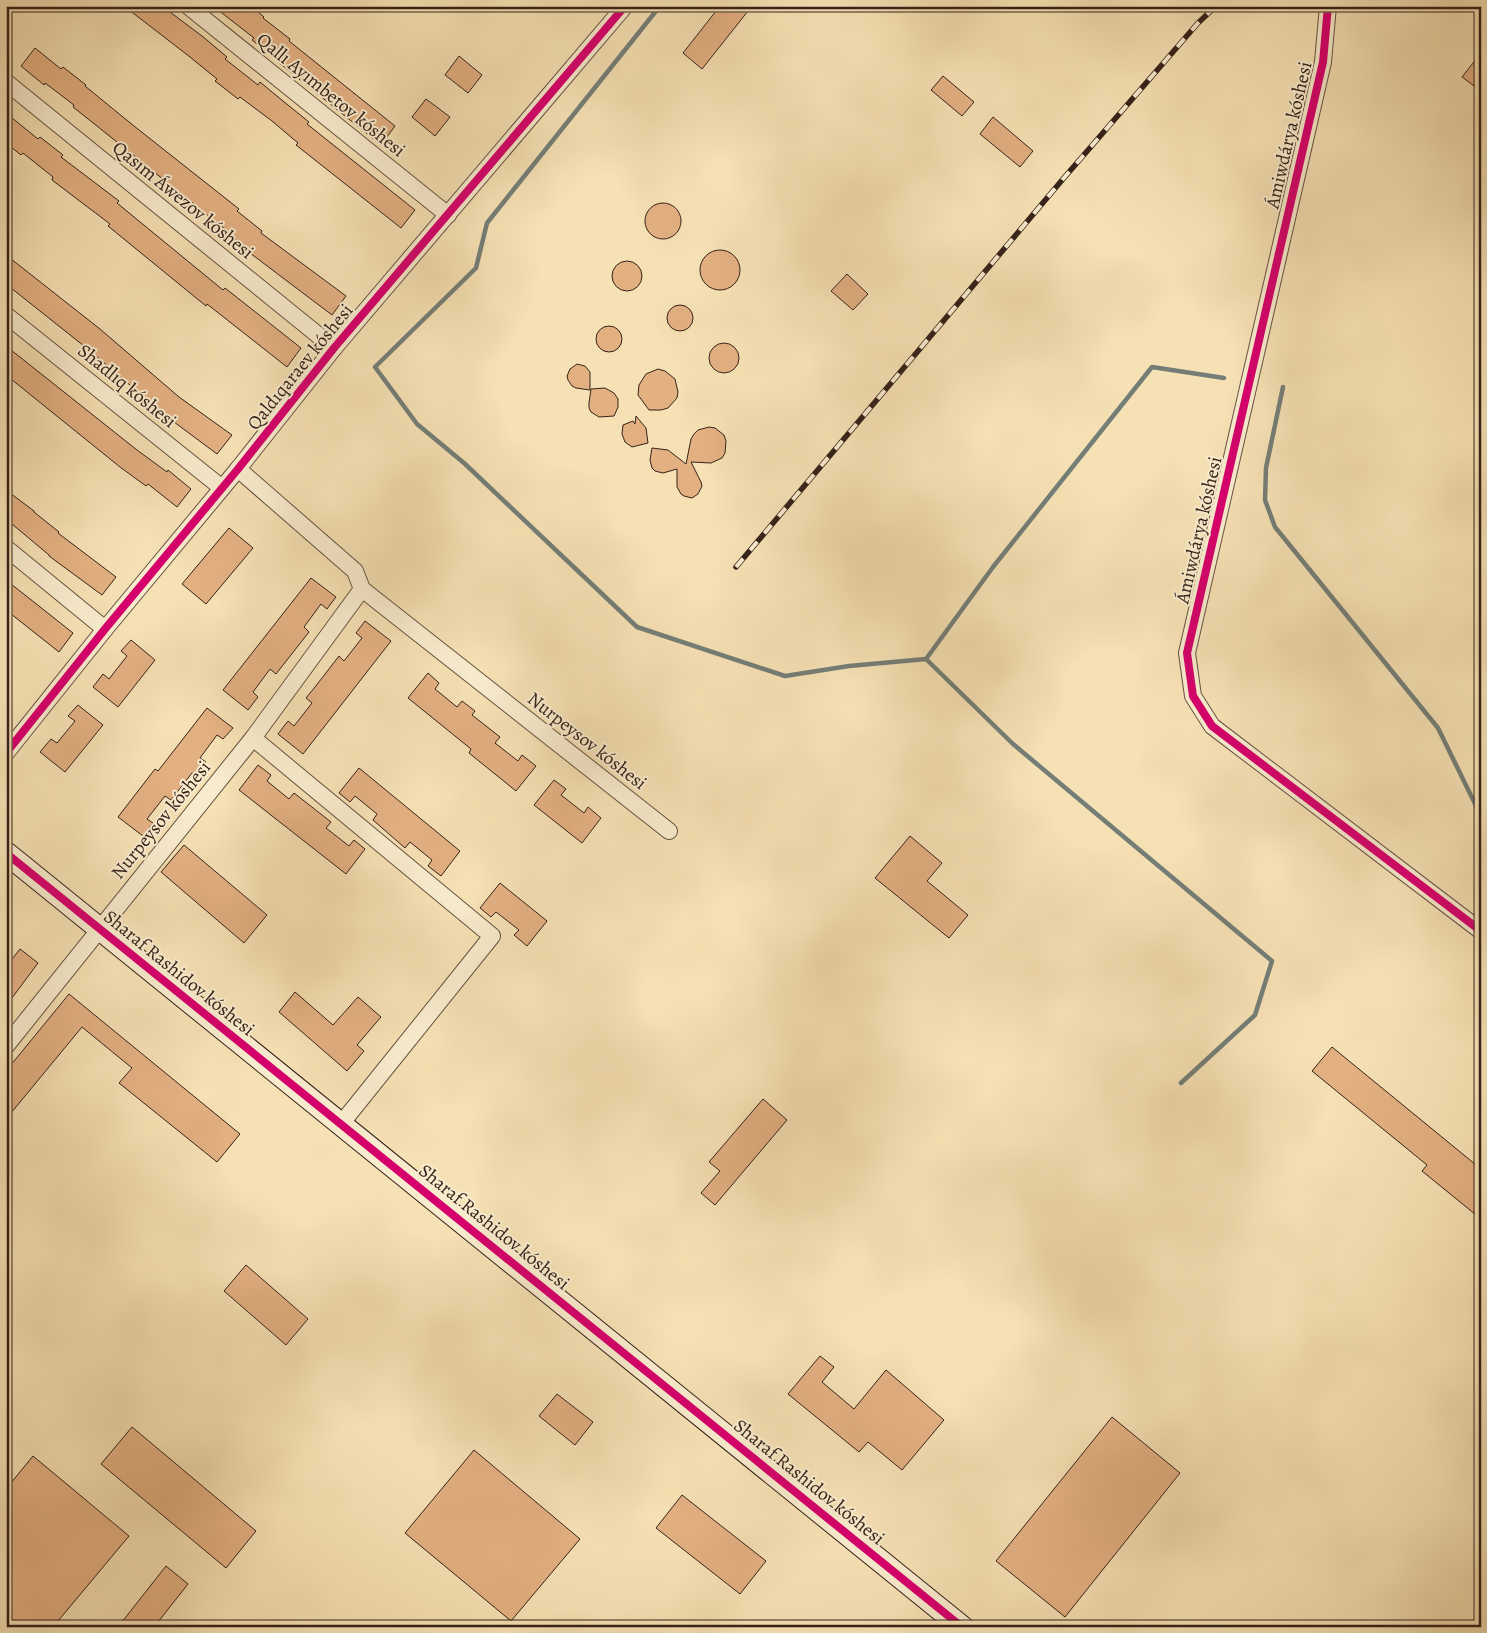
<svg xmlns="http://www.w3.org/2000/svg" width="1487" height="1633" font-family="Alegreya,serif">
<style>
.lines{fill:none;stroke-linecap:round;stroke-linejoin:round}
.stream{stroke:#747e77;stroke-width:4.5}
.building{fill:#e3b082;stroke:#35221a}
.street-casing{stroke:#655240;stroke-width:18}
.secondary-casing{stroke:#35221a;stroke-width:24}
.street{stroke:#f9ecce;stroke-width:16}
.secondary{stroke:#f9ecce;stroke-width:22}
.rail-casing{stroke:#35221a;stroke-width:5.5}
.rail{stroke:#f9ecce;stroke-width:4;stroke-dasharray:11;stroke-linecap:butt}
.cycleway-casing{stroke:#f9ecce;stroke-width:11}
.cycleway{stroke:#d6006c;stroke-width:8}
.labels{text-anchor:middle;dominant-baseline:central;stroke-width:4;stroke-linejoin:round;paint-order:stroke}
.street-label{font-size:19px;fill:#35221a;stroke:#f9ecce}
</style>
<rect width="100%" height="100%" fill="#f6e1b4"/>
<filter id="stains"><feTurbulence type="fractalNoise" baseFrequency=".004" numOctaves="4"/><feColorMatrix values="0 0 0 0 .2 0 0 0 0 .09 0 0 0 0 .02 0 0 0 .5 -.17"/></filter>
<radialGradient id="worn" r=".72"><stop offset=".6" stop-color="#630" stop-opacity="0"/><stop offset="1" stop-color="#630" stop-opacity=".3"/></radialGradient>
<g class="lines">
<g class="stream">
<path d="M660 6 487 223 476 268 375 367 417 424 464 463 637 627 785 676 849 666 926 659 1013 744 1272 961 1255 1015 1181 1083"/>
<path d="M1283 387 1266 468 1265 500 1275 527 1438 728 1481 816"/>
<path d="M926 659 993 567 1152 367 1224 378"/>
</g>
</g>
<g class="building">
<path d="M124 6H162L202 36 227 57 225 59 258 85 260 82 283 101 309 122 307 124 415 210 401 228 296 145 298 143 272 121 240 97 238 99 215 81 217 79 190 57Z"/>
<path d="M213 6H251L264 17 263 18 290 39 289 41 395 126 381 145 278 62 279 61 252 40 254 38Z"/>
<path d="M720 6H752L702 69 683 53Z"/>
<path d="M35 48 61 69 63 67 86 85 85 86 134 126 239 209 237 211 262 231 261 233 346 296 332 315 250 253 251 252 225 231 226 230 97 126 73 107 74 105 45 83 44 85 21 66Z"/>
<path d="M1481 53V91L1462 77Z"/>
<path d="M459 56 482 75 468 93 445 75Z"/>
<path d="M943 76 974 102 962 116 931 90Z"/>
<path d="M426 99 450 117 435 136 412 117Z"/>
<path d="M6 113 38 139 40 137 63 155 61 157 119 201 117 203 223 290 225 288 301 348 287 367 207 304 206 306 108 226 110 224 52 180 53 177 23 153 21 155 6 143Z"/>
<path d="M993 117 1033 151 1020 167 980 134Z"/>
<circle cx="663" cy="221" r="18"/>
<circle cx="720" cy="270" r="20"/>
<path d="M6 255 100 329 179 397 232 435 217 454 166 416 89 350 6 284Z"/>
<circle cx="627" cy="276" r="15"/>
<path d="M847 274 868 294 853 310 831 291Z"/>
<circle cx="680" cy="318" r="13"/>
<circle cx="609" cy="339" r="13"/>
<circle cx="724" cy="358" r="15"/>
<path d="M6 346 137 450 167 472 168 470 191 489 177 507 148 484 146 486 120 467 6 375Z"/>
<path d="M577 364 585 366 590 372V390L576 388 572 386 568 380 567 376 570 369Z"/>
<path d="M658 369 665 371 675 379 678 392 677 398 668 408 661 410H649L638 395 639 385 646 374Z"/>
<path d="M605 388 614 393 618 399V407L614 416 599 417 591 412 589 408V403L591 389Z"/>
<path d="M636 416 646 428 648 443 632 447 625 442 622 434 623 425 633 421 635 424Z"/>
<path d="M709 427 715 428 724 435 726 441 725 453 722 458 711 463 691 462 701 482 702 486 698 494 692 498 684 496 681 494 677 487V469L663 473 655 471 652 468 650 460 652 448 668 450 686 464 691 439 694 434 698 430Z"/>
<path d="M6 490 34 511V512L59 532 58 533 116 577 102 595 49 556V555L6 519Z"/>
<path d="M229 528 253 548 206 604 182 584Z"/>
<path d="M311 578 336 597 327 609 321 604 304 627 309 632 276 674 270 669 253 692 258 697 248 710 223 690Z"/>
<path d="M6 580 73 633 59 652 6 610Z"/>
<path d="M365 621 391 641 303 754 278 734 288 721 294 726 312 703 306 698 315 687 339 656 344 661 362 638 356 633Z"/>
<path d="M131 640 155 660 118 707 93 687 103 674 109 679 127 656 121 651Z"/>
<path d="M428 673 439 683 435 689 457 707 462 701 475 711 472 715 500 737 495 743 518 761 522 755 536 766 516 791 469 753 471 749 408 698Z"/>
<path d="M78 705 103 725 65 772 40 752 51 739 57 743 75 721 68 716Z"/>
<path d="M207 708 233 728 223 739 217 735 200 758 206 762 195 775 192 773 171 800 165 796 147 819 153 823 143 836 118 817 155 769 158 771Z"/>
<path d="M258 765 271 775 267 781 289 799 294 793 331 822 326 828 349 846 354 840 365 849 346 874 239 790Z"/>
<path d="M359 768 460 851 441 876 428 866 432 860 410 842 405 848 373 820 377 814 355 796 350 802 339 793Z"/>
<path d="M554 780 566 789 561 795 584 813 588 807 601 818 582 843 534 805Z"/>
<path d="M910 836 942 863 927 881 968 915 949 938 875 878Z"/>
<path d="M184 845 267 915 244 943 161 872Z"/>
<path d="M500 883 547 921 527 946 514 935 519 930 496 912 491 917 480 908Z"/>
<path d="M20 949 38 963 6 1006V967Z"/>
<path d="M295 992 333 1025 358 997 381 1017 357 1045 364 1051 347 1071 279 1012Z"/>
<path d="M69 994 240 1134 217 1162 119 1083 132 1068 82 1027 6 1119V1071Z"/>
<path d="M1332 1047 1481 1169V1219L1422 1171 1427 1165 1312 1071Z"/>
<path d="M763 1099 787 1120 715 1205 701 1193 720 1171 709 1162Z"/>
<path d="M246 1265 308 1319 286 1345 224 1291Z"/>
<path d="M820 1356 834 1367 822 1382 854 1409 886 1370 944 1420 902 1470 868 1442 859 1452 788 1394Z"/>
<path d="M557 1394 593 1422 575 1445 539 1416Z"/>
<path d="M1112 1417 1180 1473 1065 1617 996 1561Z"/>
<path d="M132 1427 256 1531 226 1568 101 1464Z"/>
<path d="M474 1450 580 1539 511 1621 405 1533Z"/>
<path d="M33 1456 129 1536 53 1627H6V1489Z"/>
<path d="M682 1495 766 1561 740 1594 656 1528Z"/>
<path d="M166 1566 188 1584 154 1627H118Z"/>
</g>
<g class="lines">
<g class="street-casing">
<g id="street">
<path d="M188 6 448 215"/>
<path d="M1328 6 1323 62 1187 653 1193 696 1212 726 1481 931"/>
<path d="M6 82 334 348"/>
<path d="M6 315 222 488"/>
<path d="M238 469 355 571 362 589 669 831"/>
<path d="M6 548 105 629"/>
<path d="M253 738 492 936 341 1124"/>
<path d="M6 753 105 629 238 469 334 348 625 6"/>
<path d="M6 1046 253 738 362 589"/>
</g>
</g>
<g class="secondary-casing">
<path id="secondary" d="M6 853 962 1627"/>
</g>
<use href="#street" class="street"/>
<use href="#secondary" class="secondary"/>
<g class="rail-casing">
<path id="rail" d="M736 567 1063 179 1198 23 1216 6"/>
</g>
<use href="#rail" class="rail"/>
<g class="cycleway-casing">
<g id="cycleway">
<path d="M1328 6 1323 62 1187 653 1193 696 1212 726 1481 931"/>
<path d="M6 753 105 629 238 469 334 348 625 6"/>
<path d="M6 853 962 1627"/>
</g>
</g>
<use href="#cycleway" class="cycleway"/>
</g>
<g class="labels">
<g class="street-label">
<text transform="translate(331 95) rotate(39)">Qallı Ayımbetov kóshesi</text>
<text transform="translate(1289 135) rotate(-77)">Ámiwdárya kóshesi</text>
<text transform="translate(183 200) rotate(39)">Qasım Áwezov kóshesi</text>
<text transform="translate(300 367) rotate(-51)">Qaldıqaraev kóshesi</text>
<text transform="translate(127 386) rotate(39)">Shadlıq kóshesi</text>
<text transform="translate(1199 530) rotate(-77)">Ámiwdárya kóshesi</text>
<text transform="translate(587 741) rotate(38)">Nurpeysov kóshesi</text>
<text transform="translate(161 820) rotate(-51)">Nurpeysov kóshesi</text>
<text transform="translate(179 973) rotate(39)">Sharaf Rashidov kóshesi</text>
<text transform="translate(494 1227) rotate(39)">Sharaf Rashidov kóshesi</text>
<text transform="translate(809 1482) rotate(39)">Sharaf Rashidov kóshesi</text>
</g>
</g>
<rect width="1487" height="1633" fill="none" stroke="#f6e1b4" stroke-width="25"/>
<rect x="8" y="8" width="1472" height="1618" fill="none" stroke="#35221a" stroke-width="2.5"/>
<rect x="12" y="12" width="1462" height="1608" fill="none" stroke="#35221a"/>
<rect width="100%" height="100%" filter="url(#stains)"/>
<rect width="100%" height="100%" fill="url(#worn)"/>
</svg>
